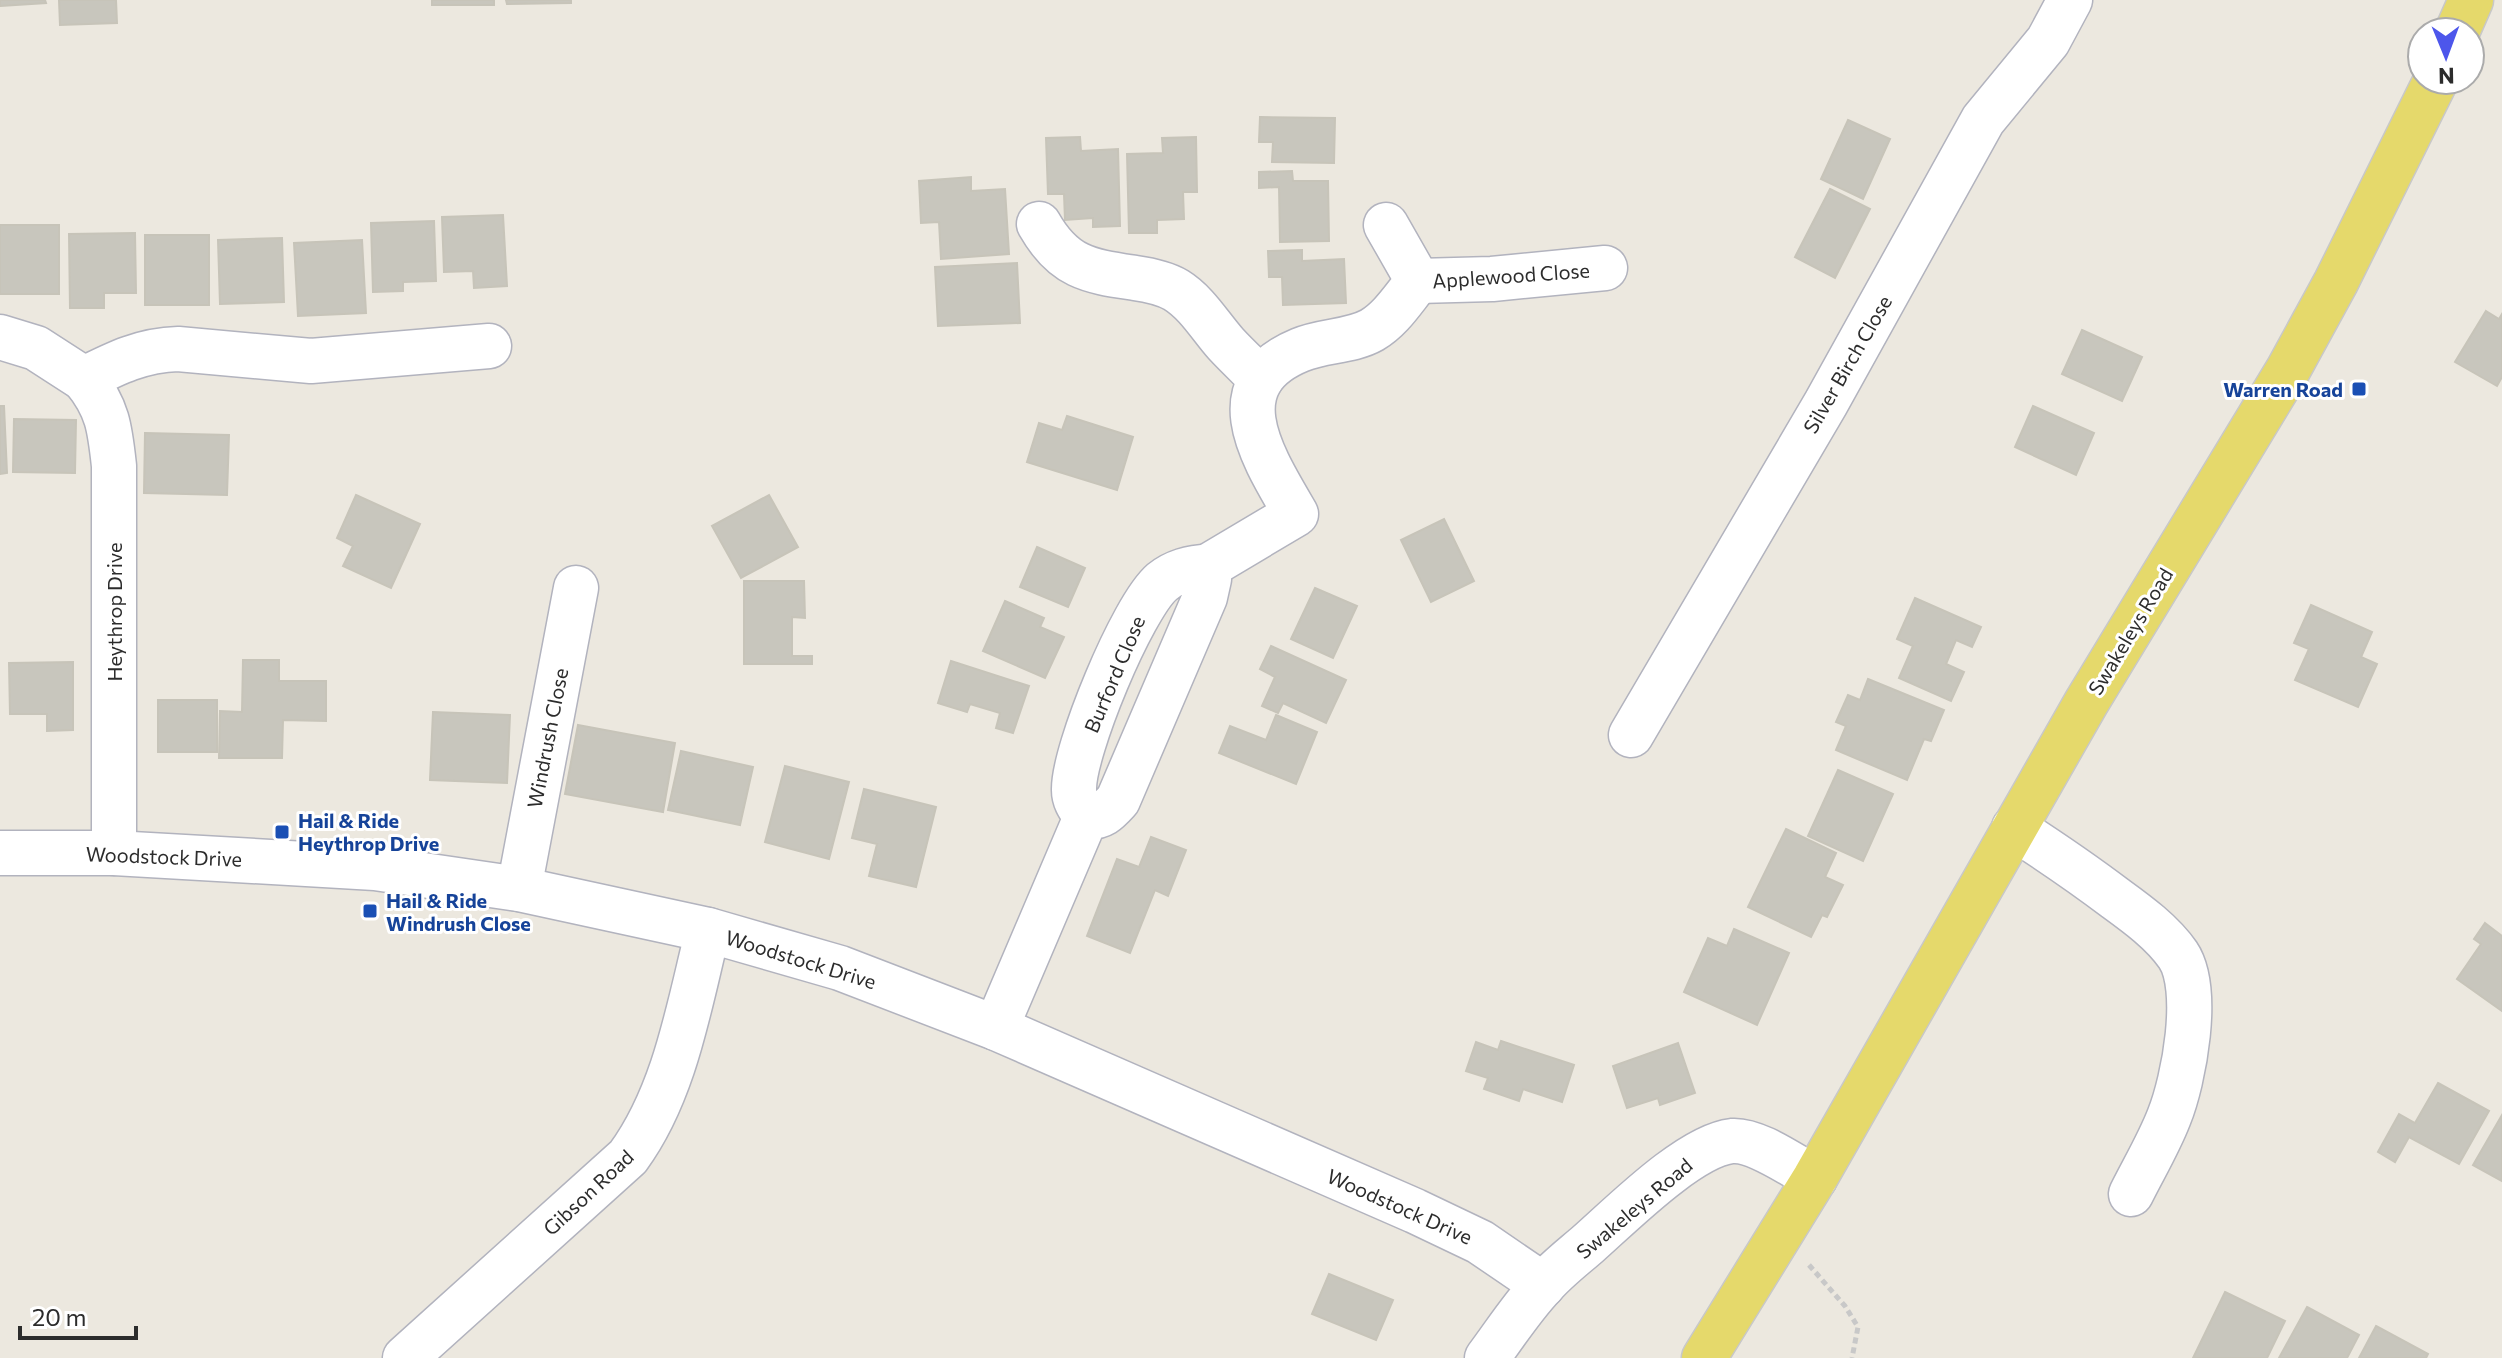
<svg xmlns="http://www.w3.org/2000/svg" width="2502" height="1358" font-family="Commissioner,sans-serif">
<style>
.building{fill:#c8c6bd;stroke:#c7c4b9;stroke-width:2}
.lines{fill:none;stroke-linecap:round;stroke-linejoin:round}
.minor-casing{stroke:#b2b3be;stroke-width:47}
.major-casing{stroke:#c8c8c8;stroke-width:47}
.path{stroke:#c8c8c8;stroke-width:5;stroke-dasharray:6 4;stroke-linecap:butt}
.minor{stroke:#fff;stroke-width:44}
.major{stroke:#e5d96b;stroke-width:44}
.transit-dot{fill:#1a4fb4;stroke:#fff;stroke-width:3}
.labels{text-anchor:middle;dominant-baseline:central;stroke-width:6;stroke-linejoin:round;paint-order:stroke}
.street-label{font-size:20px;fill:#2c2c2c;stroke:#fff}
.transit-label{font-size:20px;font-weight:bold;fill:#164399;stroke:#fff;text-anchor:start}
</style>
<rect width="100%" height="100%" fill="#ece8df"/>
<g class="building">
<path d="M0 0H45L46 3 0 6Z"/>
<path d="M59 0H116L117 23 60 25Z"/>
<rect x="432" y="0" width="62" height="5"/>
<path d="M506 0H571V3L507 4Z"/>
<path d="M1260 117 1335 118 1334 163 1272 162 1273 142H1259Z"/>
<path d="M1848 120 1890 139 1863 199 1821 179Z"/>
<path d="M1080 137 1081 151 1118 149 1120 226 1093 227V218L1065 220 1064 194H1048L1046 138Z"/>
<path d="M1196 137 1197 192H1183L1184 219 1157 220V233H1129L1127 154 1163 153 1162 138Z"/>
<path d="M1292 171 1293 181H1328L1329 241 1280 242 1279 187 1259 188V172Z"/>
<path d="M971 177V191L1005 189 1009 254 941 259 939 222 921 223 919 181Z"/>
<path d="M1830 189 1870 209 1835 278 1795 257Z"/>
<path d="M503 215 507 286 474 288 473 271 444 272 442 217Z"/>
<path d="M434 221 436 281 403 282V291L373 292 371 223Z"/>
<rect x="0" y="225" width="59" height="69"/>
<path d="M135 233 136 293H104V308H70L69 234Z"/>
<rect x="145" y="235" width="64" height="70"/>
<path d="M282 238 284 302 220 304 218 240Z"/>
<path d="M362 240 366 313 298 316 294 243Z"/>
<path d="M1302 250V261L1344 259 1346 303 1283 305 1282 277H1269L1268 251Z"/>
<path d="M1017 263 1020 323 938 326 935 267Z"/>
<path d="M2486 311 2499 319 2502 314V377L2497 386 2455 362Z"/>
<path d="M2082 330 2142 357 2122 401 2062 374Z"/>
<path d="M0 406H4L7 473 0 474Z"/>
<path d="M2033 406 2094 433 2076 475 2015 447Z"/>
<path d="M1067 416 1133 437 1117 490 1027 462 1039 423 1062 430Z"/>
<path d="M14 419 76 420 75 473 13 472Z"/>
<path d="M145 433 229 435 227 495 144 493Z"/>
<path d="M356 495 420 524 391 588 343 566 353 546 337 538Z"/>
<path d="M769 495 798 547 741 578 712 526Z"/>
<path d="M1444 519 1474 581 1431 602 1401 540Z"/>
<path d="M1037 547 1085 568 1068 607 1020 587Z"/>
<path d="M744 581H804L805 618 792 617V656H812V664H744Z"/>
<path d="M1315 588 1357 606 1333 658 1291 639Z"/>
<path d="M1915 598 1981 627 1972 647 1956 640 1946 664 1964 672 1951 701 1899 678 1913 646 1897 639Z"/>
<path d="M1005 601 1044 618 1040 627 1064 637 1045 678 983 651Z"/>
<path d="M2311 605 2372 632 2361 657 2377 664 2358 707 2295 680 2309 649 2294 643Z"/>
<path d="M1271 646 1346 680 1326 723 1283 703 1278 713 1262 706 1275 677 1260 669Z"/>
<path d="M243 660H279V681H326V721L283 720 282 758H219L220 711 242 712Z"/>
<path d="M951 661 1029 686 1013 733 996 728 1000 713 970 704 967 712 938 703Z"/>
<path d="M73 662V730L47 731V714H10L9 663Z"/>
<path d="M1868 679 1944 710 1931 741 1924 739 1907 780 1836 750 1846 726 1836 722 1848 695 1860 700Z"/>
<rect x="158" y="700" width="59" height="52"/>
<path d="M433 712 510 715 507 783 430 780Z"/>
<path d="M1276 715 1317 732 1296 784 1219 753 1230 726 1266 740Z"/>
<path d="M578 725 675 743 663 812 565 794Z"/>
<path d="M681 751 753 767 740 825 668 810Z"/>
<path d="M785 766 849 782 829 859 765 842Z"/>
<path d="M1838 770 1893 794 1863 861 1808 836Z"/>
<path d="M864 789 936 807 916 887 869 876 877 844 852 838Z"/>
<path d="M1786 829 1836 853 1825 877 1843 885 1827 917 1822 915 1811 937 1748 907Z"/>
<path d="M1151 837 1186 850 1168 896 1155 890 1130 953 1087 936 1117 859 1139 867Z"/>
<path d="M2485 923 2502 936V1011L2457 979 2481 944 2474 939Z"/>
<path d="M1734 929 1789 953 1757 1025 1684 992 1708 938 1727 946Z"/>
<path d="M1501 1041 1574 1065 1562 1102 1523 1089 1519 1101 1484 1089 1488 1078 1466 1071 1476 1042 1498 1050Z"/>
<path d="M1678 1043 1695 1093 1660 1105 1658 1098 1627 1108 1613 1066Z"/>
<path d="M2438 1083 2489 1111 2459 1164 2409 1137 2395 1162 2378 1152 2399 1114 2415 1123Z"/>
<path d="M2502 1115V1181L2473 1165Z"/>
<path d="M1329 1274 1393 1300 1376 1340 1312 1314Z"/>
<path d="M2225 1292 2285 1321 2267 1358H2193Z"/>
<path d="M2307 1307 2359 1335 2347 1358H2279Z"/>
<path d="M2376 1326 2428 1354 2426 1358H2359Z"/>
</g>
<g class="lines">
<g class="minor-casing">
<g id="minor">
<path d="M1039 224C1064 268 1089 271 1135 278 1149 280 1164 283 1176 290 1197 303 1210 326 1226 344 1237 356 1249 367 1261 379"/>
<path d="M1386 225 1418 281 1492 279 1605 268"/>
<path d="M0 337 36 348 84 379C116 363 142 350 178 349L311 361 489 346"/>
<path d="M84 379C108 408 110 429 114 466V853"/>
<path d="M1207 567 1296 514C1264 459 1215 385 1300 350 1323 340 1351 342 1372 330 1391 319 1403 299 1418 281"/>
<path d="M1631 735 1826 403 1983 120 2048 41 2070 0"/>
<path d="M2014 828C2048 850 2082 873 2115 898 2137 914 2162 932 2178 955 2201 989 2184 1080 2169 1117 2159 1143 2144 1168 2131 1194"/>
<path d="M0 853H114L375 868 519 889 708 930 840 968 996 1028 1415 1211 1480 1242 1543 1285"/>
<path d="M519 889 576 588"/>
<path d="M996 1028 1086 817C1102 818 1108 811 1118 800L1205 597 1209 579 1207 567C1191 567 1174 572 1162 582 1132 608 1073 751 1074 790 1074 801 1080 808 1086 817"/>
<path d="M405 1358 628 1157C675 1093 689 1006 708 930"/>
<path d="M1487 1358C1505 1334 1522 1307 1543 1285 1556 1270 1573 1257 1588 1244 1621 1215 1689 1146 1732 1141 1756 1139 1793 1166 1815 1178"/>
</g>
</g>
<g class="major-casing">
<g id="major">
<path d="M2457 32 2471 0"/>
<path d="M1704 1358 1815 1178 2086 703 2288 370 2336 282 2436 80"/>
</g>
</g>
<path class="path" d="M1809 1265 1845 1306 1858 1327 1852 1358"/>
<use href="#minor" class="minor"/>
<use href="#major" class="major"/>
</g>
<g class="transit-dot">
<rect x="2351" y="381" width="16" height="16" rx="4"/>
<rect x="274" y="824" width="16" height="16" rx="4"/>
<rect x="362" y="903" width="16" height="16" rx="4"/>
</g>
<g class="labels">
<g class="street-label">
<text transform="translate(1511 275) rotate(-4)">Applewood Close</text>
<text transform="translate(1847 364) rotate(-60)">Silver Birch Close</text>
<text transform="translate(114 612) rotate(-90)">Heythrop Drive</text>
<text transform="translate(2130 631) rotate(-59)">Swakeleys Road</text>
<text transform="translate(1114 674) rotate(-67)">Burford Close</text>
<text transform="translate(547 738) rotate(-79)">Windrush Close</text>
<text transform="translate(164 856) rotate(2)">Woodstock Drive</text>
<text transform="translate(801 959) rotate(17)">Woodstock Drive</text>
<text transform="translate(588 1192) rotate(-43)">Gibson Road</text>
<text transform="translate(1400 1206) rotate(24)">Woodstock Drive</text>
<text transform="translate(1634 1208) rotate(-40)">Swakeleys Road</text>
</g>
<g class="transit-label">
<text x="2343" y="389" text-anchor="end">Warren Road</text>
<text x="298" y="820">Hail &amp; Ride<tspan x="298" dy="23">Heythrop Drive</tspan></text>
<text x="386" y="900">Hail &amp; Ride<tspan x="386" dy="23">Windrush Close</tspan></text>
</g>
</g>
<g transform="translate(2446 56) rotate(179)"><circle r="38" fill="#ffffff" stroke="#ababab" stroke-width="2"/>
<path d="M0-6L14 30L0 20L-14 30Z" fill="#4d56eb"/>
<text y="-12" font-size="22" font-weight="bold" text-anchor="middle" fill="#2c2c2c">N</text>
</g>
<path d="M20 1326v12h116v-12" fill="none" stroke="#2c2c2c" stroke-width="4"/>
<text x="32" y="1326" font-size="24" fill="#2c2c2c" stroke="#ffffff" stroke-width="6" paint-order="stroke">20 m</text>
</svg>
